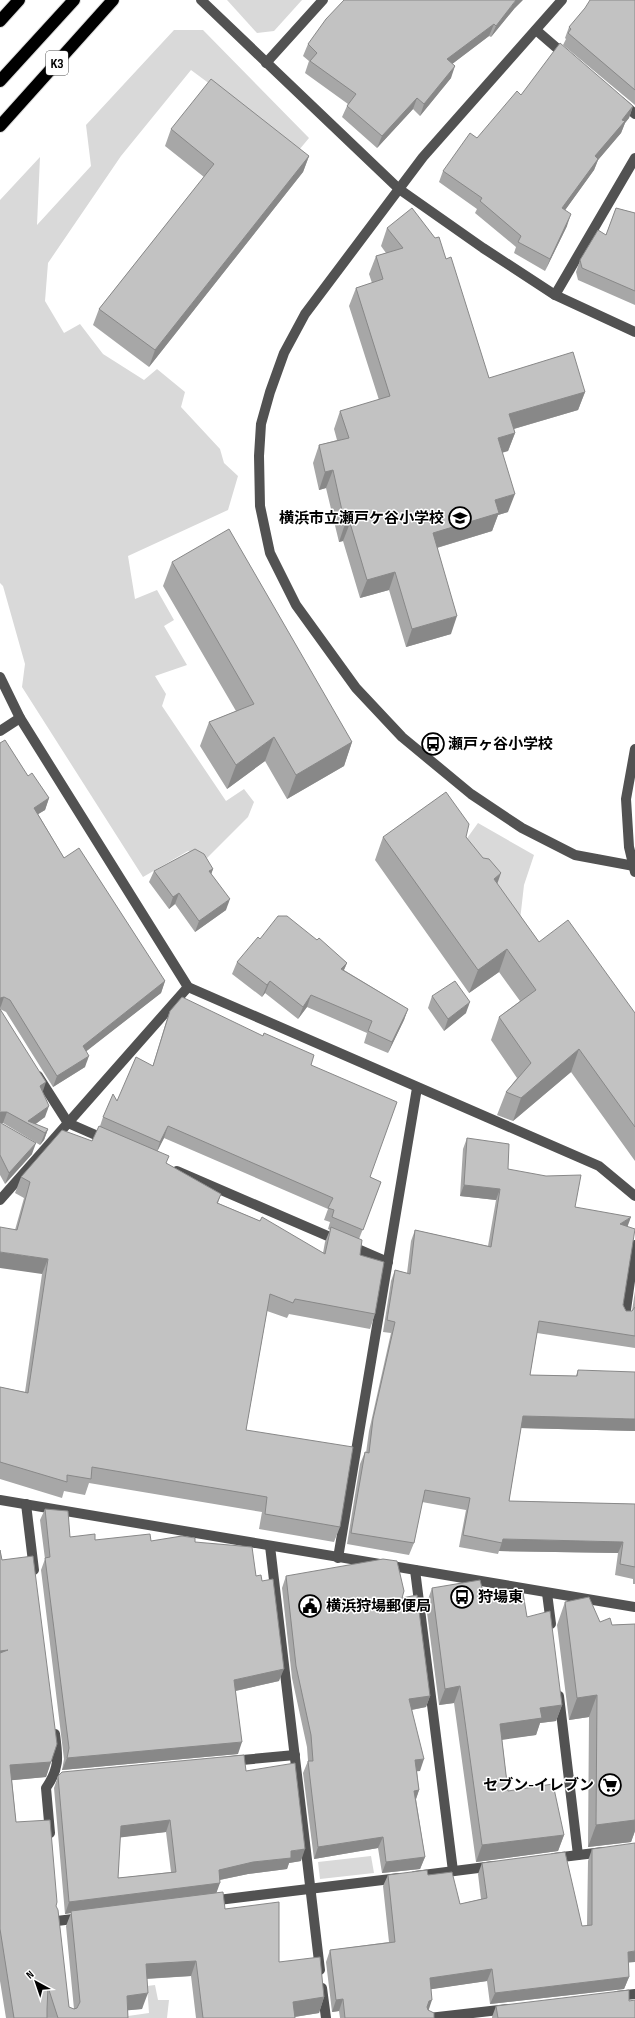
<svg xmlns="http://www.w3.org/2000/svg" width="635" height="2018" font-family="'Sofia Sans Condensed','Noto Sans JP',sans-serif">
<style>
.green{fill:#d9d9d9}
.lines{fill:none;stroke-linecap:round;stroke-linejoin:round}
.highway-casing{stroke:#dbdbdb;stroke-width:14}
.minor{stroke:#525252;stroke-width:10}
.highway{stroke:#000;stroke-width:12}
.wall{fill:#a7a7a7;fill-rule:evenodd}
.shaded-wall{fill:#888}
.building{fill:#c2c2c2;stroke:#888;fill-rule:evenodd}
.labels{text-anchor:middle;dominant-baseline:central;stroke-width:3;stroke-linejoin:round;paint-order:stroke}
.shield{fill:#fff;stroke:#4c4c4c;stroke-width:1}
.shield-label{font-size:14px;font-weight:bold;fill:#000}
.poi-label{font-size:15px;font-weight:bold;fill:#000;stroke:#fff;text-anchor:start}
</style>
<rect width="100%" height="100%" fill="#fff"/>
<g class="green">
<path d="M227 0H302L274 31 257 33Z"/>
<path d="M174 30H203L309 138 299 150 191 70 121 156 48 263 45 301 64 333 80 324 103 354 144 380 157 369 185 392 181 407 220 449 224 463 238 476 228 510 128 556 135 599 157 590 174 620 164 626 187 665 155 676 166 694 162 706 226 801 244 789 254 802 248 817 206 859 188 851 143 877 22 687 25 664 3 586 0 583V200L40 157 37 225 91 166 86 125Z"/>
<path d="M478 823 534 855 524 885 519 929 465 841Z"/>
<path d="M371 1856 374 1873 320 1879 318 1862Z"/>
<path d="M155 1985 158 2000H169L167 2018H128V2016L149 2013 147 1986Z"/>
</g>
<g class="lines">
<g class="highway-casing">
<g id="highway">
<path d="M0 21 19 0"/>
<path d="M0 81 74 0"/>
<path d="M0 126 113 0"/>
</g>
</g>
<g class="minor">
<path d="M201 0 399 189 483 248 555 295 635 332"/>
<path d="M562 0 423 157 305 314 284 353 270 392 261 424 259 456 260 506 270 553 296 605 356 688 402 737 471 794 522 828 575 855 634 866"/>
<path d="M536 30 566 56"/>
<path d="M266 63 323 0"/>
<path d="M621 102 635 114"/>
<path d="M555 295 635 158"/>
<path d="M0 677 20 718 188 987 599 1166 635 1196"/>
<path d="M0 731 20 718"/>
<path d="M635 749 626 799 629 847 635 872"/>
<path d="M38 1076 68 1123 107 1140"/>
<path d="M177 1171 388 1262"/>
<path d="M0 1200 188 987"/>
<path d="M625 1317 635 1245"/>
<path d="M0 1500 635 1607"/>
<path d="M26 1504 34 1570"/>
<path d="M270 1546 320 1970"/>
<path d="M338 1558 417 1088"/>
<path d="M415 1570 453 1871"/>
<path d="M547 1593 551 1624"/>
<path d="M559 1696 578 1855"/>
<path d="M231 1761 295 1755"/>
<path d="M50 1833 46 1788C60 1768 58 1757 55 1734"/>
<path d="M554 1858 603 1852"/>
<path d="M415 1876 494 1866"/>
<path d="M210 1901 399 1878"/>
<path d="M57 1921 81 1918"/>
<path d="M322 1988 326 2018"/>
<path d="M617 1996 635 1994"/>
<path d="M429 2018 508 2009"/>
</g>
<use href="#highway" class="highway"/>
</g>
<g class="wall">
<path d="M635 0V105L563 45 566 39 565 38 569 27Z"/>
<path d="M514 9 491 37 489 36 452 64 451 78 420 116 413 109 377 148 342 117 347 106 348 104 305 73 309 61 303 56 308 44Z"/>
<path d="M521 95 633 106 629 118 625 123 621 133 598 160 594 170 565 210 567 226 545 271 514 253 516 247 475 213 477 209 439 182 443 171 477 138Z"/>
<path d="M171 129 309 156 303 172 149 367 93 325 99 309 204 177 165 146Z"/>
<path d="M616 208 635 213V305L578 280 576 272 580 260 606 235Z"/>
<path d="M387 228 446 259 489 378 585 392 578 410 514 429 515 433 508 451 502 452 508 512 498 515 492 531 437 548 451 634 406 647 389 590 360 598 343 541 339 542 326 488 319 490 313 463 319 445 337 440 334 429 340 411 379 400 349 306 356 288 372 283 369 274 376 256 386 253 381 246Z"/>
<path d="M172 562 352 742 344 766 287 799 265 761 227 789 200 746 209 722 236 711 163 586Z"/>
<path d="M28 776 49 798 45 810 38 814 64 858 165 981 161 993 86 1051 85 1067 53 1087 6 1012 0 1009Z"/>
<path d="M383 837H466L497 884 539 942 635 1013V1161L571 1072 513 1121 497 1115 506 1092 517 1078 491 1040 499 1017 520 1001 499 972 469 993 375 860Z"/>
<path d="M213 869 211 874 226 910 195 932 175 904 169 909 149 882 154 871Z"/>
<path d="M260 939 317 940 347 963 344 970 408 1009 404 1020 388 1053 364 1043 367 1033 307 1007 298 1019 265 993 262 997 232 974 237 962Z"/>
<path d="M432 996 466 1013 444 1031 428 1008Z"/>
<path d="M0 1009 43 1092 45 1117 35 1124 48 1129 44 1140 40 1145 3 1123H1L32 1154 5 1184 0 1175Z"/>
<path d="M170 1011 311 1065 370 1177 381 1182 359 1239 360 1255 375 1314 370 1329 289 1314 287 1318 267 1311 246 1430 340 1527 334 1542 259 1529 262 1512 89 1483 85 1495 64 1491 62 1498 0 1479V1387L25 1392 42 1274 15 1230 24 1198 15 1193 21 1177 92 1141 100 1126 103 1117 117 1101 153 1065 166 1022ZM164 1138 328 1209 324 1220 330 1222 328 1229 330 1230 325 1242 323 1253 260 1221 218 1203 221 1194 166 1163 157 1151Z"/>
<path d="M467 1138 508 1169 575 1207 627 1226 623 1305 626 1311H632L635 1291V1348L537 1333 530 1375 576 1376 578 1370 635 1431 521 1428 509 1501 635 1504V1584H633V1579L615 1575 618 1553 499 1551 498 1554 459 1547 466 1510 422 1502 414 1543 409 1555 347 1544 360 1464 365 1452 366 1453 369 1431 391 1333 383 1332 391 1281 395 1270 407 1273 411 1241 415 1230 488 1246 496 1200 460 1196 463 1149Z"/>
<path d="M45 1509 70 1537 95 1540 151 1541 195 1542 256 1576 279 1681 236 1691 238 1754 62 1770 64 1759 41 1570 45 1559 40 1520Z"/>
<path d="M0 1550 2 1560 51 1762 46 1777 12 1780 16 1822 56 1906 69 2007 74 2009 66 1926 71 1913 65 1914 54 1788 58 1776 246 1771 301 1861 289 1863 287 1869 248 1874 220 1880 216 1893 225 1909 279 1962 324 1997 319 2013 295 2017V2018H196L191 1976 147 1979 142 2009 128 2010V2018H6L0 1981ZM166 1832 171 1872 118 1878 120 1837Z"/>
<path d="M286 1576 402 1598 430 1696 426 1707 412 1710 420 1771H417L419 1790 416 1799 425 1857 420 1869 382 1873 378 1848 314 1859 303 1773 308 1761 307 1747 292 1678 282 1588Z"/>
<path d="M432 1588 485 1600 527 1617 562 1705 556 1721 540 1723 536 1735 502 1739 508 1791 564 1835 558 1851 476 1862 454 1703 439 1705 426 1605Z"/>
<path d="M565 1602 600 1622 612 1625 635 1624V1831L631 1842 588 1847 589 1717 569 1720 557 1625Z"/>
<path d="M592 1849 628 1963 629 1977 624 1989 490 2004 487 1981 431 1989 428 2011 434 2018H340L339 2011 332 2012 326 1962 330 1950 389 1942 383 1886 388 1875H428L460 1904 481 1899 478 1874 482 1863 582 1926H587L588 1861Z"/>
<path d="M629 2001 635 2018H492V2017L496 2006Z"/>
</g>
<g class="shaded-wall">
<path d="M516 0H523L514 9 491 37 496 26Z"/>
<path d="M494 24 489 36 443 71 447 59Z"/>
<path d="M455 66 451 78 420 116 424 104Z"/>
<path d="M417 98 413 109 377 148 382 136Z"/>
<path d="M633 106 629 118 625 123 621 133 598 160 594 170 558 220 562 208 595 156 622 120Z"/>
<path d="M309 156 303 172 149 367 155 350Z"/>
<path d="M571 214 567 226 545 271 550 259Z"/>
<path d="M585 392 578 410 503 432 509 414Z"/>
<path d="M515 433 508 451 492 456 498 438Z"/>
<path d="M333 470 326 488 319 490 325 472Z"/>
<path d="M515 494 508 512 498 515 492 531 426 551 433 533 495 500Z"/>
<path d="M350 523 343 541 339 542 345 524Z"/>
<path d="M395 572 389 590 360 598 367 580Z"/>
<path d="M457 616 451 634 406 647 412 629Z"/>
<path d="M274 737 265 761 227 789 236 765Z"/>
<path d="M352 742 344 766 287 799 296 775Z"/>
<path d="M49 798 45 810 30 819 34 808Z"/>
<path d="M213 869 209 880V871Z"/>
<path d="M501 873 493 896 494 879Z"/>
<path d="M179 893 175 904 169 909 173 897Z"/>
<path d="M230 899 226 910 195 932 199 921Z"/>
<path d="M507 949 499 972 469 993 478 970Z"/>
<path d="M347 963 342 974 341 969Z"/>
<path d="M165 981 161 993 79 1057 83 1046Z"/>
<path d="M270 981 265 993 262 997 267 985Z"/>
<path d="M311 995 307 1007 298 1019 303 1007Z"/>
<path d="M4 997 0 1009V998Z"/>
<path d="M470 1002 466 1013 444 1031 448 1019Z"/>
<path d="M408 1009 404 1020 388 1053 392 1042Z"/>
<path d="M579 1049 571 1072 513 1121 521 1098Z"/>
<path d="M89 1056 85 1067 53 1087 57 1076Z"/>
<path d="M46 1082 42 1094 40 1086Z"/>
<path d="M49 1106 45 1117 33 1126 28 1121Z"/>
<path d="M1 1112H7L3 1123H0V1113Z"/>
<path d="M168 1126 164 1138 156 1154 160 1142Z"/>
<path d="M48 1129 44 1140 40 1145 45 1133Z"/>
<path d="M36 1143 32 1154 5 1184 9 1173Z"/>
<path d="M464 1185 500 1189 496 1200 460 1196Z"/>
<path d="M631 1217 627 1228 620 1224Z"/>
<path d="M0 1252 48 1259 42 1274 0 1268Z"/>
<path d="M523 1416 635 1419V1431L519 1428Z"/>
<path d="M503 1539 623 1542 618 1553 499 1551Z"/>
<path d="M8 1650 0 1666V1651Z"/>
<path d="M284 1669 279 1681 230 1692 234 1680Z"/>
<path d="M460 1686 454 1703 439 1705 445 1689Z"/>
<path d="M597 1695 589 1717 569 1720 577 1698Z"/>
<path d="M430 1696 426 1707 405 1711 409 1699Z"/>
<path d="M562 1705 556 1721 540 1723 536 1735 495 1741 500 1724 540 1708Z"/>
<path d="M242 1742 238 1754 62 1770 67 1758Z"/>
<path d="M424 1759 420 1771 411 1772 415 1760Z"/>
<path d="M51 1762 46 1777 4 1781 10 1765Z"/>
<path d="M419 1790 415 1802 414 1791Z"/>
<path d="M170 1820 166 1832 116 1838 121 1826Z"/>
<path d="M635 1820V1831L631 1842 588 1847 596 1825Z"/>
<path d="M564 1835 558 1851 476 1862 482 1845Z"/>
<path d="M383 1837 378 1848 314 1859 318 1847Z"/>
<path d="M305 1849 301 1861 289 1863 287 1869 248 1874 214 1881 219 1870 291 1851Z"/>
<path d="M425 1857 420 1869 382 1873 386 1862Z"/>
<path d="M220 1883 216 1894 71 1911V1913L65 1914 69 1902Z"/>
<path d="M635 1951V1962L624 1963 628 1952Z"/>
<path d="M196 1961 191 1976 140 1979 146 1964Z"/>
<path d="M492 1969 487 1981 426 1990 430 1978Z"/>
<path d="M629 1977 624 1989 490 2004 495 1993Z"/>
<path d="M148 1993 142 2009 121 2011 127 1996Z"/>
<path d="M324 1997 319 2013 287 2018 293 2002Z"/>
<path d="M343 1999 339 2011 332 2012 336 2000Z"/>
<path d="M432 2000 428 2012 423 2018 429 2001Z"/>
</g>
<g class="building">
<path d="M344 0H516L496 26 494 24 447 59 455 66 424 104 417 98 382 136 347 106 356 94 310 61 317 53 308 44 326 19Z"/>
<path d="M590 0H635V90L568 33 571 29 569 27 585 8Z"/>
<path d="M560 43 633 106 622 120 625 121 595 156 598 159 562 208 571 214 550 259 518 242 521 236 480 201 482 198 443 171 470 133 477 138 517 91 521 95Z"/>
<path d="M211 79 309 156 155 350 99 309 214 164 171 129Z"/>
<path d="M412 208 435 238 439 237 446 259 451 257 489 378 573 352 585 392 509 414 515 433 498 438 515 494 495 500 499 513 433 533 457 616 412 629 395 572 367 580 350 523 345 524 333 470 325 472 319 445 349 438 340 411 390 396 356 288 383 279 376 256 403 248 387 228Z"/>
<path d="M616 208 635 213V291L582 268 580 260 598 230 606 235Z"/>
<path d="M229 529 352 742 296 775 274 737 236 765 209 722 254 704 172 562Z"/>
<path d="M5 740 28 776 32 773 49 798 34 808 64 858 79 848 165 981 83 1046 89 1056 57 1076 10 1000 4 997 0 998V999V743Z"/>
<path d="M446 792 469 824 466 837 483 858 489 859 501 873 494 879 539 942 568 920 635 1013V1127L579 1049 521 1098 506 1092 531 1063 499 1017 536 990 507 949 478 970 383 837Z"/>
<path d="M195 849 204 854 213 869 209 871 230 899 199 921 179 893 173 897 154 871Z"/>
<path d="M278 916H287L317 940 319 938 347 963 341 969 408 1009 392 1042 368 1031 372 1021 311 995 303 1007 270 981 267 985 237 962 258 937 260 939Z"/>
<path d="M455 981 470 1002 448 1019 432 996Z"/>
<path d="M182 997 263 1036 264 1033 314 1055 311 1065 397 1102 370 1177 381 1182 363 1230 332 1217 334 1210 328 1208 333 1198 168 1126 160 1142 103 1117 113 1094 117 1101 136 1057 153 1066 170 1011Z"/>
<path d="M0 1009 46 1082 40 1086 49 1106 28 1121 48 1129 45 1133 7 1112H1L0 1113Z"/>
<path d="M0 1122 1 1123 36 1143 9 1173 0 1155Z"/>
<path d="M99 1126 169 1156 166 1163 221 1194 217 1203 260 1221 262 1217 325 1254 331 1227 362 1240 360 1255 384 1262 375 1314 295 1299 293 1303 270 1294 246 1430 353 1447 340 1527 265 1514 267 1497 92 1467 91 1479 67 1475V1482L0 1462V1387L28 1393 48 1259 0 1252V1227L17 1230 30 1182 21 1177 62 1130 92 1141Z"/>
<path d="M467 1138 509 1144 508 1169 546 1176 581 1175 575 1207 631 1217 620 1224 635 1229 623 1305 626 1311H632L635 1307V1336L539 1321 530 1375 577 1376 578 1370 635 1372V1419L523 1416 509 1501 635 1504V1567L620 1564 623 1542 503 1539 502 1543 463 1535 470 1498 425 1490 414 1543 351 1533 365 1452 369 1453 373 1419 395 1322 387 1320 395 1270 410 1274 415 1230 491 1247 500 1189 464 1185Z"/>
<path d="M45 1509 68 1511 70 1537 95 1534V1540L150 1534 151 1541 182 1536 195 1538V1542L252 1547 256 1576 261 1575 262 1581 273 1579 284 1669 234 1680 242 1742 67 1758 69 1748 45 1558 50 1557Z"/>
<path d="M0 1550 2 1560 33 1556 57 1744 51 1762 10 1765 16 1822 50 1820 57 1902 56 1906 58 1910 69 2007 74 2009 77 2008 80 2002 71 1911 223 1892 225 1909 279 1902V1962L320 1957 324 1997 293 2002 295 2018H203L196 1961 146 1964 148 1993 127 1996 128 2018H58L48 1987 47 2009V2018H14L0 1929V1653L8 1650 0 1651Z"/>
<path d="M383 1559 397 1561 404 1591 402 1598 417 1595 430 1696 409 1699 424 1759 415 1760 419 1790 414 1791 425 1857 386 1862 383 1837 318 1847 308 1761H313L311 1735 296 1666 286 1576Z"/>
<path d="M480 1580 485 1600 523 1593 527 1617 550 1611 562 1705 540 1708 542 1718 500 1724 508 1791 553 1784 564 1835 482 1845 460 1686 445 1689 432 1588Z"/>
<path d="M589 1597 600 1622 610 1618 612 1625 635 1624V1820L596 1825 597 1695 577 1698 565 1602Z"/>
<path d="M244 1755 246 1771 295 1763 305 1849 291 1851V1858L253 1862 219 1870 220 1883 69 1902 58 1776 62 1772ZM170 1820 176 1872 118 1878 121 1826Z"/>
<path d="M635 1843V1951L628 1952 629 1977 495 1993 492 1969 430 1978 432 2000 429 2001 427 2007 428 2010 434 2013V2018H345L343 1999 336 2000 330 1950 395 1942 388 1875 427 1870 428 1875 452 1872 460 1904 487 1898 482 1863 565 1852 582 1926 592 1925V1849Z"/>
<path d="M629 1990V2001L635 2000V2018H498L496 2006Z"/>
</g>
<defs>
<g id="school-ring" transform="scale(1.15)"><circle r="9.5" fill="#fff" stroke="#000" stroke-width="1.5"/><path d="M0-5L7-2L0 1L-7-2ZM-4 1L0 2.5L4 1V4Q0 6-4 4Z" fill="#000"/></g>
<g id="bus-ring" transform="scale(1.15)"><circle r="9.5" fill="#fff" stroke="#000" stroke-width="1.5"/><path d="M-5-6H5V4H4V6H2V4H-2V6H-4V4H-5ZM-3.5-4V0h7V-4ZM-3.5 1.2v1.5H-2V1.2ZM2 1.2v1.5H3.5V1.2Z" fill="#000"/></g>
<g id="civic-ring" transform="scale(1.15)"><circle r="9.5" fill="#fff" stroke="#000" stroke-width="1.5"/><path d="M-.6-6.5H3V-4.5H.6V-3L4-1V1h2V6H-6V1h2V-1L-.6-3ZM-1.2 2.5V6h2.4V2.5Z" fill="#000"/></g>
<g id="supermarket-ring" transform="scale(1.15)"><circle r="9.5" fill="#fff" stroke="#000" stroke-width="1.5"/><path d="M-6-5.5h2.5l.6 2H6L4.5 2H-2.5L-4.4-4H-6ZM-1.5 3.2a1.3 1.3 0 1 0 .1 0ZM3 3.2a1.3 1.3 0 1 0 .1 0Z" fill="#000"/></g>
</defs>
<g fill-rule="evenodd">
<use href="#school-ring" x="460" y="518"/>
<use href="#bus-ring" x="433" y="744"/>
<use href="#bus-ring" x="462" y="1597"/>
<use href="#civic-ring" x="310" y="1606"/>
<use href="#supermarket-ring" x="610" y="1785"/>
</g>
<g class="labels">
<rect class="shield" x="46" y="51" width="22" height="24" rx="3"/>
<g class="shield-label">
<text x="57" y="63">K3</text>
</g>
<g class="poi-label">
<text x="444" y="518" text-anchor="end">横浜市立瀬戸ケ谷小学校</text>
<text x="448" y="744">瀬戸ヶ谷小学校</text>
<text x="478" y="1597">狩場東</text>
<text x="326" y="1606">横浜狩場郵便局</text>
<text x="594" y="1785" text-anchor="end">セブン-イレブン</text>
</g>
</g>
<g transform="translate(36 1982) rotate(320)" stroke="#ffffff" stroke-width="3" paint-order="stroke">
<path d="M0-3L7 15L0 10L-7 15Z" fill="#000000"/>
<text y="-6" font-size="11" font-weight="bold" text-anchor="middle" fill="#000000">N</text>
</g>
</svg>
